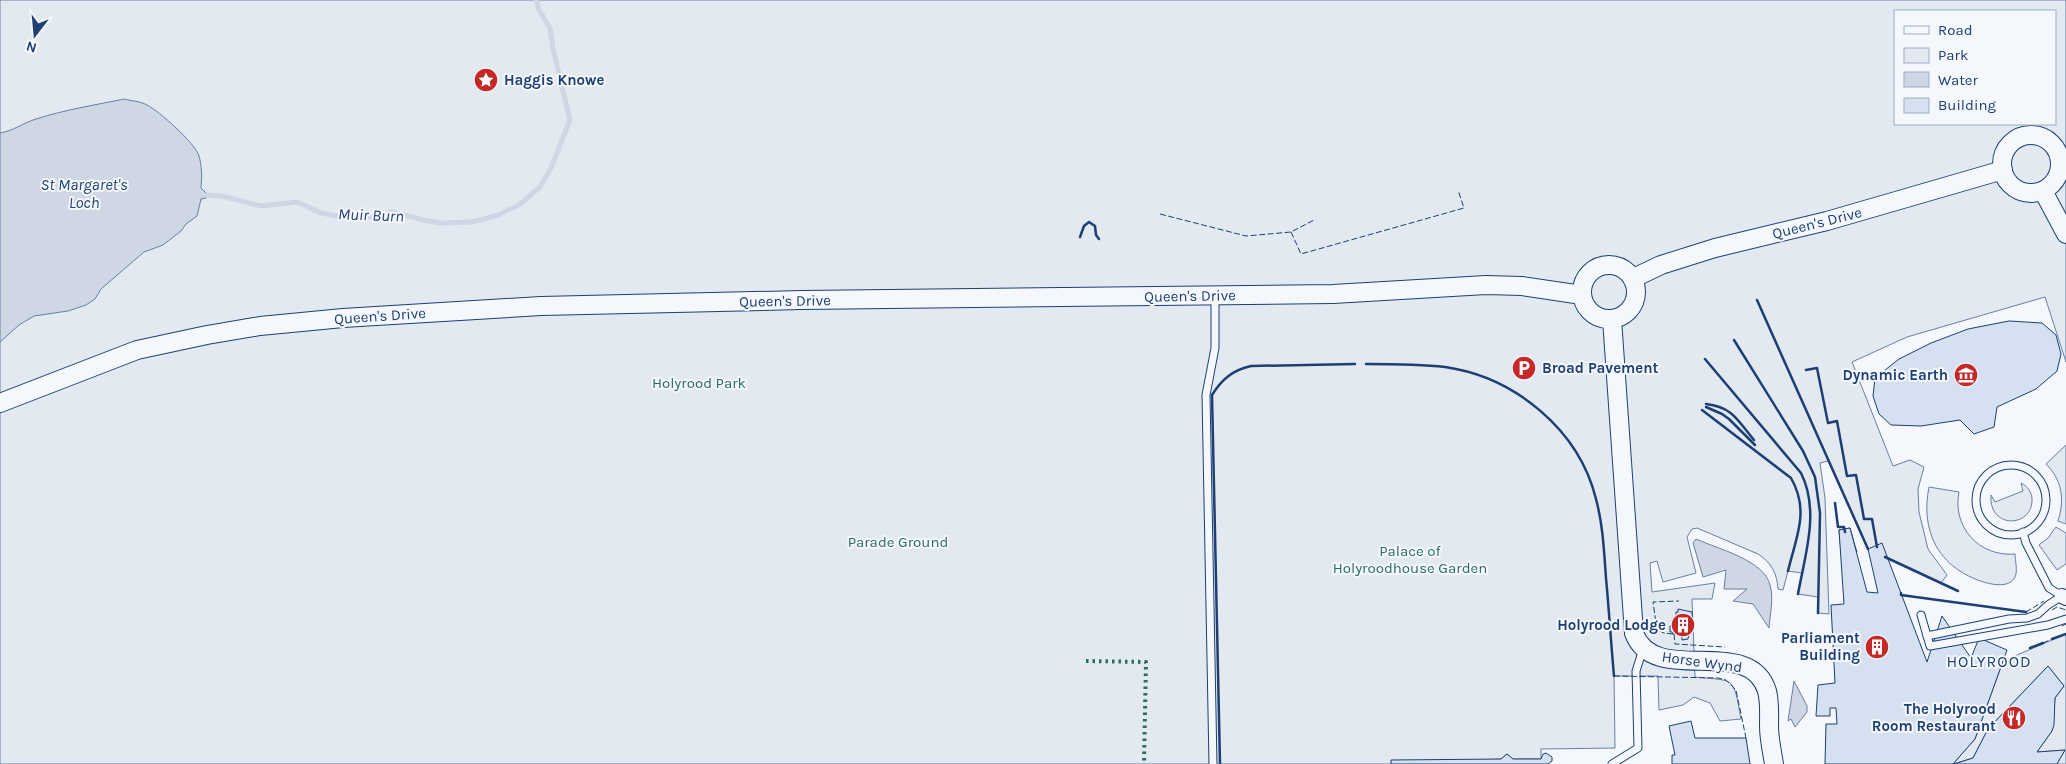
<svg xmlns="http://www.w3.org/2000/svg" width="2066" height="764" font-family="Karla,sans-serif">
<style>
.green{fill:#e3e9f0;stroke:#687fa3;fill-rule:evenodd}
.water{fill:#cfd7e4;stroke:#687fa3}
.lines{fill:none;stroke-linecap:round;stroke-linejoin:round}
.stream{stroke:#cfd7e4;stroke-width:5}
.building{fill:#d5e0f0;stroke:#1d3f73}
.service-casing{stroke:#1d3f73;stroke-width:9}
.minor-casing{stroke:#1d3f73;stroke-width:16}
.tertiary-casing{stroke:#1d3f73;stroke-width:20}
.service{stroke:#f4f7fb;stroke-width:7}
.minor{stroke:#f4f7fb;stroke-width:14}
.tertiary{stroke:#f4f7fb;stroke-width:18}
.hedge{stroke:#2c6c60;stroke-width:4;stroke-dasharray:2.5 4;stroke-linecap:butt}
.fence{stroke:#1d3f73;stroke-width:1;stroke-dasharray:6 2.5;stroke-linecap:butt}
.wall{stroke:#1d3f73;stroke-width:2.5}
.labels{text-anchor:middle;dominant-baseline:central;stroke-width:4;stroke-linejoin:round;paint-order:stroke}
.poi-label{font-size:15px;font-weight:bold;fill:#1d3f73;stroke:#f4f7fb;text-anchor:end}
.street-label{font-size:15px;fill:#1d3f73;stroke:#f4f7fb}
.park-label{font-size:15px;fill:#2c6c60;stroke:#f4f7fb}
.water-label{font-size:16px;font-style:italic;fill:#1d3f73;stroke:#f4f7fb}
.neighbourhood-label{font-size:16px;letter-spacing:1px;fill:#1d3f73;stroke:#f4f7fb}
</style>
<rect width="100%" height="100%" fill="#f4f7fb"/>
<g class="green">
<path d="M0 0H2066V362L2045 297 1907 337 1852 362 1893 466 1910 460 1924 467 1918 489 1919 512 1928 549 1947 575 1941 583 1868 549 1828 461 1820 463 1825 498 1829 614 1818 613V597L1798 594 1802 573 1788 571 1783 590 1778 589C1777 574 1772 563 1758 554L1697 528 1692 529 1687 537 1696 573 1663 582 1657 561 1650 563 1652 592 1715 583 1712 599H1692L1695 677C1736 681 1733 676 1741 719L1720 721 1710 703 1694 697 1683 705 1659 710 1658 676H1614L1615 748 1541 749V759H1513L1507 754 1501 759 1391 764H0ZM1895 11H2055V124H1895Z"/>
<path d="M2066 445V524L2058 521C2065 499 2062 480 2046 464Z"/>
<path d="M2021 483C2027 486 2031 491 2032 498 2034 528 1988 530 1991 495L1995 502 2023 491Z"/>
<path d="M1929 487 1959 492C1952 527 1979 557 2015 554 2015 560 2018 571 2015 577 2007 594 1971 579 1960 571 1950 565 1942 556 1936 546 1926 527 1925 507 1929 487Z"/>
<path d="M2056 527 2066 533V564L2057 570 2039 545 2048 538Z"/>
<path d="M2066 634V764H2057L2065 750 2037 752 2052 731 2055 698 2064 686 2048 666 1988 729 1973 758 1953 764 1975 739 2003 661Z"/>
</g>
<g class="water">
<path d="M124 99C131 101 140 101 147 105 159 111 195 143 199 156 202 166 202 178 201 188L206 193V198L201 199 197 216 186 224 181 231 163 245 144 252 101 289 95 299 86 305 68 311 34 316 19 325 0 342V133C13 131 23 123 36 119 64 110 95 105 124 99Z"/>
<path d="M1696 539C1718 549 1764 560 1770 585 1774 598 1770 614 1769 628L1753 604 1733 601 1747 589H1724L1726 570 1703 577 1693 543Z"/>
<path d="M1794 681 1807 706V712L1795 727 1791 719 1788 721Z"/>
</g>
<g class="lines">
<path class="stream" d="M207 195 222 196 261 206 297 202 321 213 342 217 347 215 370 217 392 212 428 221 441 223 471 222 480 220 498 215 519 205 540 187 551 168 570 120 553 49 550 28 539 10 536 0"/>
</g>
<g class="building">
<path d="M2009 321 2042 323 2056 335 2061 354 2057 371 2036 389 1997 407 1994 427 1974 434 1960 420 1921 426 1891 425 1879 414 1873 396 1875 378 1899 359 1931 343 1968 329Z"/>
<path d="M1850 528 1855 546 1857 552 1841 551 1839 530Z"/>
<path d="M1850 528 1867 592 1878 593 1868 549 1882 543 1927 662 1942 616 1971 658 1979 638 2007 650 1975 739 1953 764H1825L1826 724H1837L1836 708H1830V716H1816L1818 685 1835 683 1831 605 1844 604 1839 530Z"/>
<path d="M1678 609 1692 612 1693 628H1690L1688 639 1682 640V633L1673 634V632H1670V626H1673V623H1676V612H1678Z"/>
<path d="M2048 666 2064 686 2055 698 2054 725 2052 731 2037 752 2065 750 2057 764H1954L1973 758 1988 729Z"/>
<path d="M1691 721 1695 738H1746L1750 764H1672V755H1675L1669 726Z"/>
<path d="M1546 753 1552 757V761L1548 764H1391V760L1501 759 1507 754 1513 759H1541L1543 754Z"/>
</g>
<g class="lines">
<g class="service-casing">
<g id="service">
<circle cx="2011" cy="500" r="35"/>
<path d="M2023 532 2026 543 2049 588 2062 596"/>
<path d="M1921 615 1930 646 2048 625 2066 619"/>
<path d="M1927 636 2009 619 2027 618 2038 614 2048 605 2062 596"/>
<path d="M1213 764 1206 395 1215 348V295"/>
<path d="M1612 764 1638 748 1636 671 1643 649"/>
</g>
</g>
<g class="minor-casing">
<path id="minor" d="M2062 596 2066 598"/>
</g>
<g class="tertiary-casing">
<g id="tertiary">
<circle cx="2031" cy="164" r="29"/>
<path d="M2043 191 2066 234"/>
<circle cx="1609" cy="292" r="27"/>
<path d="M1633 280 1640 275 1661 265 1715 248 1827 221 2003 170"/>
<path d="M1612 319 1634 633C1654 688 1749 633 1767 691 1770 702 1769 715 1769 726 1769 739 1772 751 1774 764"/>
<path d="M0 403 137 350 207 335 260 326 343 318 541 306 802 300 1333 294 1486 285 1522 286 1582 295"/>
</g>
</g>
<use href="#service" class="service"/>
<use href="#minor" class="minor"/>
<use href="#tertiary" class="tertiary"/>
<path class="hedge" d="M1086 661 1146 662 1144 763"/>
<g class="fence">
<path d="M1160 214 1246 236 1291 232 1314 220"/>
<path d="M1291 232 1301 254 1464 208 1458 190"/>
<path d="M2052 610 2057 607 2066 610"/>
<path d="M2026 612 2044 601"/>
<path d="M2062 626 2066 624"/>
<path d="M1673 634 1664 633 1657 630 1653 602 1679 601"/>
<path d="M1674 634 1675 644 1725 647"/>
<path d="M2043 643 2052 639"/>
<path d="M1614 676 1718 678 1726 680 1736 690 1746 738"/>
</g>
<g class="wall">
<path d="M1080 237 1084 226 1089 222 1095 226 1096 235 1099 239"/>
<path d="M1757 300 1868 549"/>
<path d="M1734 340 1803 451 1815 477 1820 513 1818 613"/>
<path d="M1705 359 1801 473C1820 511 1805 555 1798 594"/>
<path d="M1366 364C1392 364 1419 364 1445 367 1515 377 1579 430 1596 499 1603 525 1604 551 1606 578 1609 610 1611 643 1614 676"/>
<path d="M1806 370 1817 368 1828 423 1837 421 1847 476 1856 475 1864 519H1872L1877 547"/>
<path d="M1706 404C1733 407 1738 421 1754 440"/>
<path d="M1706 407 1722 414 1729 419 1755 445"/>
<path d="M1702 410 1791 478C1810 511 1796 537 1788 571"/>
<path d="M1835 503 1838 527H1844L1845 532"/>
<path d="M1885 557 1958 591"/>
<path d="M1901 593V595L2026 612"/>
<path d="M2052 639 2066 634"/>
<path d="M2030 648 2043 643"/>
<path d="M1220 764 1212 395C1222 379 1233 370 1251 366L1355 364"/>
</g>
</g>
<defs>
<g id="sight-disc" transform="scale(1.25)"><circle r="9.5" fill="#c62828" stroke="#f4f7fb"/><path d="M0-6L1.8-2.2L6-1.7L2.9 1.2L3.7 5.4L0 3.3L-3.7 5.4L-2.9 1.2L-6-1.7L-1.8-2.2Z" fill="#fff"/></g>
<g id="parking-disc" transform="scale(1.25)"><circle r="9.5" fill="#c62828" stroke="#f4f7fb"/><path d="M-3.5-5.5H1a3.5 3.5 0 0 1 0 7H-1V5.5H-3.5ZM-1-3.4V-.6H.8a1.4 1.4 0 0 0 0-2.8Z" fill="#fff"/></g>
<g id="museum-disc" transform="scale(1.25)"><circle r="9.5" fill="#c62828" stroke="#f4f7fb"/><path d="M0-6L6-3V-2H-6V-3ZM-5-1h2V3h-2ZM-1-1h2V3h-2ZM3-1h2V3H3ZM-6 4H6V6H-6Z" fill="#fff"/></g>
<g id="building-disc" transform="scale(1.25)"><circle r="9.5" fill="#c62828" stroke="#f4f7fb"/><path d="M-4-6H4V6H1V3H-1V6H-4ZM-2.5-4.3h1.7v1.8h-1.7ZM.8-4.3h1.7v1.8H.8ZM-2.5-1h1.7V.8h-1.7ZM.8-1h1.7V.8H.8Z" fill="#fff"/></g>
<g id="restaurant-disc" transform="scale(1.25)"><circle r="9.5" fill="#c62828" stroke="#f4f7fb"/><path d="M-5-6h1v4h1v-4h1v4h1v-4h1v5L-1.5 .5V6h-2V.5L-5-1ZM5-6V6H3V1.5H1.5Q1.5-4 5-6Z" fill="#fff"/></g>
</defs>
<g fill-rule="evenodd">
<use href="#sight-disc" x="486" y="80"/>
<use href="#parking-disc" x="1524" y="368"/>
<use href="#museum-disc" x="1966" y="375"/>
<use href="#building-disc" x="1683" y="625"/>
<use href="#building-disc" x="1877" y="647"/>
<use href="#restaurant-disc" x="2014" y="718"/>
</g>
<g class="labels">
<g class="poi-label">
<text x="504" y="80" text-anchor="start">Haggis Knowe</text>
<text x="1542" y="368" text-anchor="start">Broad Pavement</text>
<text x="1948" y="375">Dynamic Earth</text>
<text x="1666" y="625">Holyrood Lodge</text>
<text x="1860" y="638">Parliament<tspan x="1860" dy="17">Building</tspan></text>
<text x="1996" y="709">The Holyrood<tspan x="1996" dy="17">Room Restaurant</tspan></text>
</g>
<g class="street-label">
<text transform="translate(1817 223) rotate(-14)">Queen's Drive</text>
<text transform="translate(1190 296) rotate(-1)">Queen's Drive</text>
<text transform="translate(785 301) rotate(-1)">Queen's Drive</text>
<text transform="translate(380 316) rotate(-4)">Queen's Drive</text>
<text transform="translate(1702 662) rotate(8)">Horse Wynd</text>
</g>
<g class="park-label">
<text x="699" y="383">Holyrood Park</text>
<text x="898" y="542">Parade Ground</text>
<text x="1410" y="551">Palace of<tspan x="1410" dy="17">Holyroodhouse Garden</tspan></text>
</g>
<g class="water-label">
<text x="84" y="184">St Margaret's<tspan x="84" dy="18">Loch</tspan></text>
<text transform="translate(371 215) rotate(2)">Muir Burn</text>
</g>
<g class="neighbourhood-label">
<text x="1989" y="661">HOLYROOD</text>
</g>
</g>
<rect x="1894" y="10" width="162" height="115" fill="#f4f7fb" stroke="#9eadc5"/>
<rect x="1904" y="26" width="25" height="8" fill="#f4f7fb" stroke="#9eadc5"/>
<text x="1938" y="35" font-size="15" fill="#1d3f73">Road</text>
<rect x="1904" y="48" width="25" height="15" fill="#e3e9f0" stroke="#9eadc5"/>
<text x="1938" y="60" font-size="15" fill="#1d3f73">Park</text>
<rect x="1904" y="72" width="25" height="15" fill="#cfd7e4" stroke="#9eadc5"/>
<text x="1938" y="85" font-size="15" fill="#1d3f73">Water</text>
<rect x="1904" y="98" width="25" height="15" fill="#d5e0f0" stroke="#9eadc5"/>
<text x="1938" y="110" font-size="15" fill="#1d3f73">Building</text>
<g transform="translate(35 35) rotate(196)" stroke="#f4f7fb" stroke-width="4" paint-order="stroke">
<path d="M0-4L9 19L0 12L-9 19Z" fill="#1d3f73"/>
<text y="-8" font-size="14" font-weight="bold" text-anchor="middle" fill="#1d3f73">N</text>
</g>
</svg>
